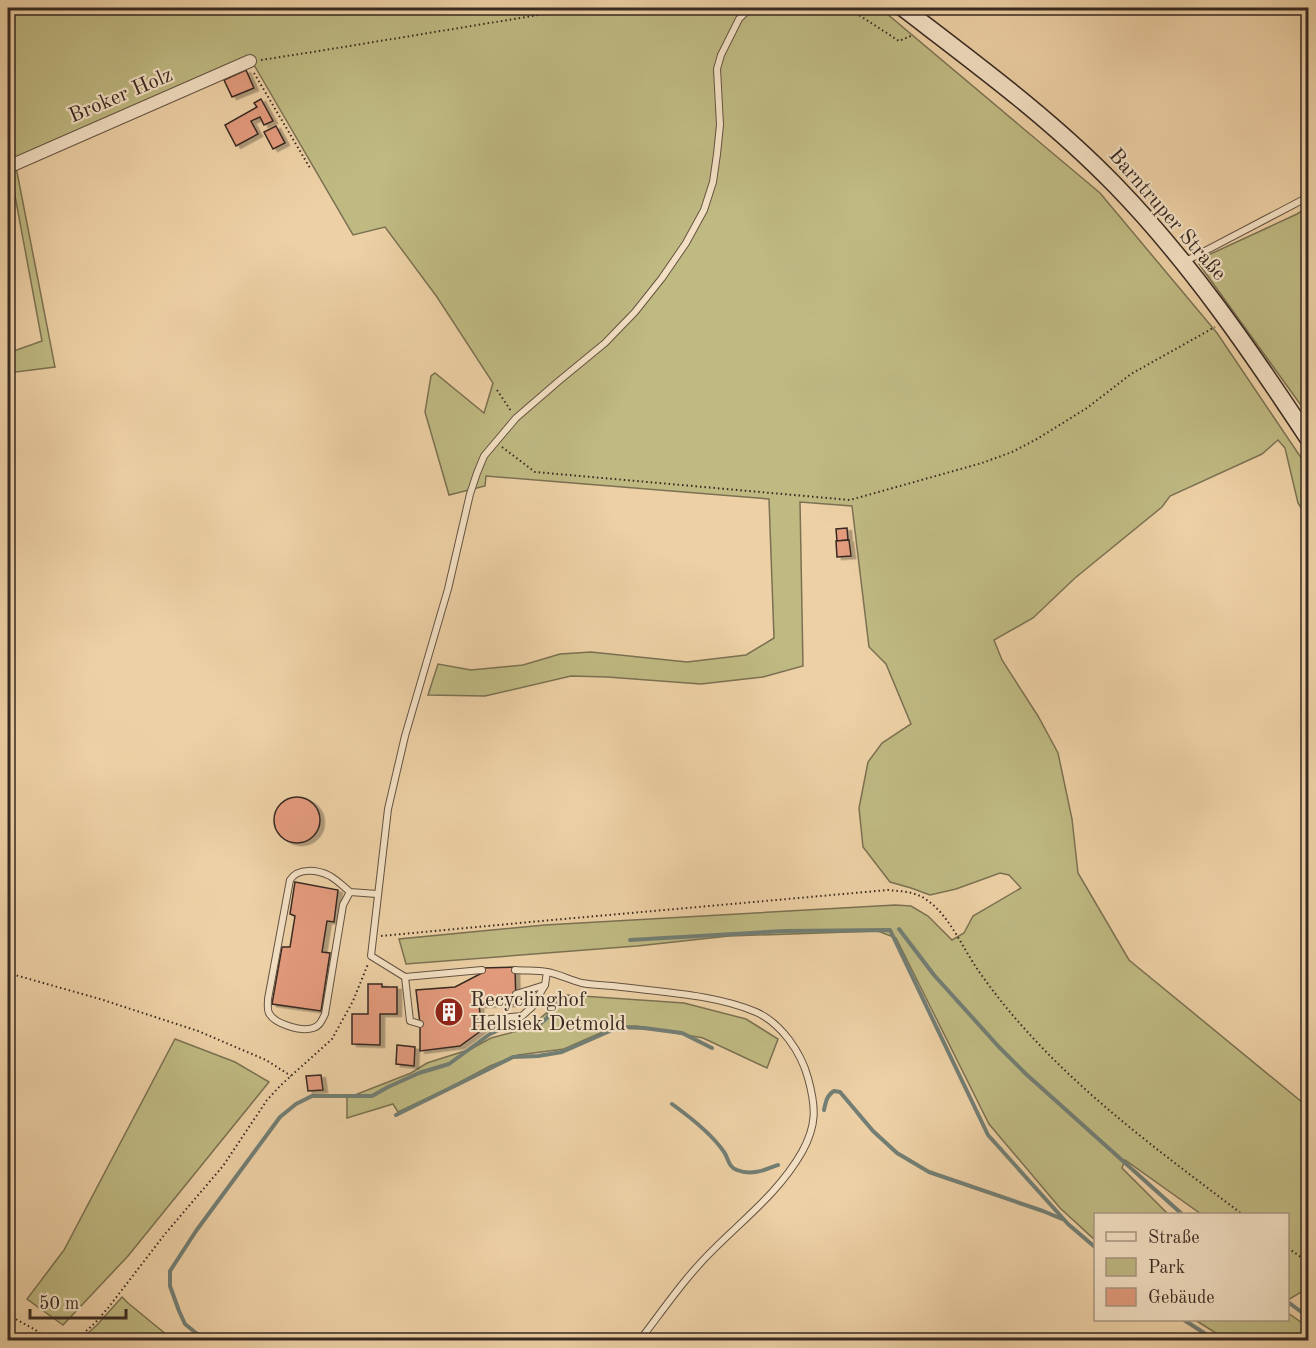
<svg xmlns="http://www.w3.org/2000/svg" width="1316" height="1348" font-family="'Old Standard TT',serif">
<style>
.green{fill:#bfb982;stroke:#7b7152;stroke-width:1.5}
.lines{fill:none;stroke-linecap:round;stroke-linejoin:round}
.stream{stroke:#727e74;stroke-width:4}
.building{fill:#e39b7d;stroke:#372921;stroke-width:1.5;filter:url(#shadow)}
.service-casing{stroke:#645342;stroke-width:8}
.minor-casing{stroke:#645342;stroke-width:14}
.secondary-casing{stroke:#372921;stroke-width:19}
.path{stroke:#372921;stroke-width:2;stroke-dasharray:1.5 3;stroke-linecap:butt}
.service{stroke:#f3e0c4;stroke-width:6}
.minor{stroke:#f3e0c4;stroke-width:12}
.secondary{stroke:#f3e0c4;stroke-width:16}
.labels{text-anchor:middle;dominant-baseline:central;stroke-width:4.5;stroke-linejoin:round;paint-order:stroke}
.street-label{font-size:21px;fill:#372921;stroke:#f3e0c4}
.poi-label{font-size:21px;fill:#372921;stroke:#f3e0c4;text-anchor:start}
</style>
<defs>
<filter id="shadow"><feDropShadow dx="4.5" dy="2.5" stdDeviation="0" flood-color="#0004"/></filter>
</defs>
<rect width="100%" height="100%" fill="#edd0a5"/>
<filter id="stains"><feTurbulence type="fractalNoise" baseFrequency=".00333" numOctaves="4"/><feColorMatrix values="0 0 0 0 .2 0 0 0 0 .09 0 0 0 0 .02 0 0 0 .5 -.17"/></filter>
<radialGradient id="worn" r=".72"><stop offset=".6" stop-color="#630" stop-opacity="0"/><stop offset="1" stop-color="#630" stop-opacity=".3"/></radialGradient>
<g class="green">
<path d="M8 8H880L1100 193 1217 333 1308 468V519L1298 503 1285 448 1278 440 1262 454 1170 496 1162 507 1075 578 1033 618 994 640 1002 660 1038 716 1058 753 1072 819 1078 873 1129 960 1308 1107V1290L1306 1289 1288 1300V1214H1201L1125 1160 1122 1168 1168 1214H1096L1095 1240 1060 1208 989 1124 896 938 878 931 729 936 637 946 406 964 399 939 545 925 895 905 911 906 928 916 952 940 964 933 973 916 1021 888 1009 875 1000 873 956 889 930 895 911 888 890 882 863 847 859 808 868 762 882 743 911 724 886 664 869 647 852 506 800 502 803 666 763 677 701 684 607 677 571 676 485 696 428 695 438 664 471 670 523 665 560 654 591 652 687 662 746 655 774 638 769 499 486 476 485 486 449 495 425 412 431 376 435 373 484 413 493 383 437 297 385 227 353 235 250 58 8 164Z"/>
<path d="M16 167 55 367 8 373V353L42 341 10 169Z"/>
<path d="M1308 207V415L1199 264 1204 257 1297 214Z"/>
<path d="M567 995 684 1003 746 1019 778 1039 767 1068 703 1038 636 1026 614 1027 564 1049 518 1055 490 1066 449 1088 398 1112 393 1104 347 1118V1098L411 1073 427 1063 471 1049 491 1038 529 1028Z"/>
<path d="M175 1039 235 1062 269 1082 128 1256 63 1325 27 1299 64 1250Z"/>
<path d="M122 1297 128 1303 173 1340H80L97 1325Z"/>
<path d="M1288 1313 1308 1327V1340H1227L1195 1320H1288Z"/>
</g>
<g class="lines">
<g class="stream">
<path d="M899 929 934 975 999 1047 1026 1074 1182 1214"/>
<path d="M630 940 784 931 890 930 988 1135 1068 1224 1096 1248"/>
<path d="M672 1104C690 1117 712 1134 724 1152 729 1159 728 1167 737 1170 751 1176 765 1170 778 1165"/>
<path d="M824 1110C826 1101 827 1095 834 1091L840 1092 873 1131 897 1153 929 1172 1043 1211 1062 1219"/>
<path d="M396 1115 513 1057 538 1056 562 1052 619 1027 644 1028 682 1033 712 1048"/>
<path d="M1288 1302 1308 1317"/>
<path d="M1184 1320 1215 1340"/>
<path d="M209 1340 196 1333 185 1324 179 1311 170 1286V1271L196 1231 280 1117 296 1104 312 1096H372L388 1087 419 1073 449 1064 490 1034 510 1025 540 1024 547 1018 553 1005 561 998"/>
</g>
</g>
<g class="building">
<path d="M246 70 254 88 232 97 224 80Z"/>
<path d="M261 99 273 121 264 125 260 117 251 121 258 134 236 146 225 125 257 107 254 103Z"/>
<path d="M276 126 285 143 273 149 264 132Z"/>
<path d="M847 528 848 540 837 541 836 529Z"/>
<path d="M849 540 851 556 837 557 836 541Z"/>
<circle cx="297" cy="820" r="23"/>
<path d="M295 882 338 890 334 922 327 921 322 952 330 953 321 1011 272 1004 282 947H290L295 916 290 914Z"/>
<path d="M515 967 516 1004 479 1005 482 1030 460 1046 420 1051V1024L416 990 455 987 482 973V968Z"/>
<path d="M368 984H382V987H397V1014H380V1045L352 1044V1014H368Z"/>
<path d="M397 1045 415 1047 414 1066 396 1064Z"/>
<path d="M321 1075 323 1090 308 1091 306 1076Z"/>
</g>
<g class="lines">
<g class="service-casing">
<g id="service">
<path d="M1184 262 1308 197"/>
<path d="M350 892C344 887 337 880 330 876 318 870 298 867 290 880L268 999C268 1003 267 1009 269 1013 274 1024 302 1032 313 1028 320 1026 322 1020 325 1014L343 905 350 892 377 894"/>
<path d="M482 970 405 977 371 956 388 809 405 736 448 589 470 494 477 473 484 456 516 418 560 380 605 343 635 312 662 278 686 243 704 210 713 182 717 154 720 125 717 69 721 55 739 19 750 8"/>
<path d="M515 970C526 971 537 970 547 972 559 974 570 980 582 983 592 985 603 985 613 986 658 992 714 994 756 1012 781 1023 801 1052 808 1078 816 1107 817 1125 802 1152 779 1192 746 1217 714 1249 686 1276 663 1310 640 1340"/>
<path d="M405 977 410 1021 420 1024"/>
<path d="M516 994 545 985 547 972"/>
<path d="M481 1020 522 1016 532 1007 545 985"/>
</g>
</g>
<g class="minor-casing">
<path id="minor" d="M8 167 250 61"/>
</g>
<g class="secondary-casing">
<path id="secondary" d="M903 8C976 64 1051 119 1115 185 1189 261 1250 350 1308 438"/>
</g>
<g class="path">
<path d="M848 8 899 41 913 35"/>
<path d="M261 60 319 51 581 8"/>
<path d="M254 73 310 168"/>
<path d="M497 390 511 411"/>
<path d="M502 447 535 472 850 500 982 463 1012 452 1037 439 1087 408 1131 374 1215 327"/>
<path d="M381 936 530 922 888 890C897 891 906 891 915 894 945 904 961 946 978 970 1047 1070 1147 1142 1242 1214"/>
<path d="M8 973 100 999 198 1031 266 1060 291 1076"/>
<path d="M1288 1248 1308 1262"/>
<path d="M8 1315 34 1329 49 1340"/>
<path d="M76 1340 95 1323 108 1308 165 1234 223 1166 267 1100 281 1085 332 1039 353 1001 368 964"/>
</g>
<use href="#service" class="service"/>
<use href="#minor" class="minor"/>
<use href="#secondary" class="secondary"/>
</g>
<defs>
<g id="building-disc" transform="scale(1.5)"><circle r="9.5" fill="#8f2418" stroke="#f3e0c4"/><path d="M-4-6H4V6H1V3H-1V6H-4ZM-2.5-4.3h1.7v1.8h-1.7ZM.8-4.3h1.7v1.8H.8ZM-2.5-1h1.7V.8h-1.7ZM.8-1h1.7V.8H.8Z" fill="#fff"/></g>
</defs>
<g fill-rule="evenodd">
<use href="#building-disc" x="449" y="1012"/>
</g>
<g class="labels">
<g class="street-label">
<text transform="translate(121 96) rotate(-23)">Broker Holz</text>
<text transform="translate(1167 215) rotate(49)">Barntruper Straße</text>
</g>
<g class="poi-label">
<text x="470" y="1000">Recyclinghof<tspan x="470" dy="24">Hellsiek Detmold</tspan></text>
</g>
</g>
<rect width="1316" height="1348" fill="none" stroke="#edd0a5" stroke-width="30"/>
<rect x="9" y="9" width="1298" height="1330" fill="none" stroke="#372921" stroke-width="3"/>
<rect x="15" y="15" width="1286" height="1318" fill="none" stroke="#372921" stroke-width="1.5"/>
<rect x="1094" y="1213" width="195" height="108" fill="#f3e0c4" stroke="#a89783" stroke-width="1.5"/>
<rect x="1106" y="1232" width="30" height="9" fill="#f3e0c4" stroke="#a89783" stroke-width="1.5"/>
<text x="1148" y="1243" font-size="18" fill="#372921">Straße</text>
<rect x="1106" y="1258" width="30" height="18" fill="#bfb982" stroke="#a89783" stroke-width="1.5"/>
<text x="1148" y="1273" font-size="18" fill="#372921">Park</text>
<rect x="1106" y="1288" width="30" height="18" fill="#e39b7d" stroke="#a89783" stroke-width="1.5"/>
<text x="1148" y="1303" font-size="18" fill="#372921">Gebäude</text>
<path d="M30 1309v9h96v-9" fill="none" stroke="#372921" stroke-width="3"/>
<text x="39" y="1309" font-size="18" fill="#372921" stroke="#f3e0c4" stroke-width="4.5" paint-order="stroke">50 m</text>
<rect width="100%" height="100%" filter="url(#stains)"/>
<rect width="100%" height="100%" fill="url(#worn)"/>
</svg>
